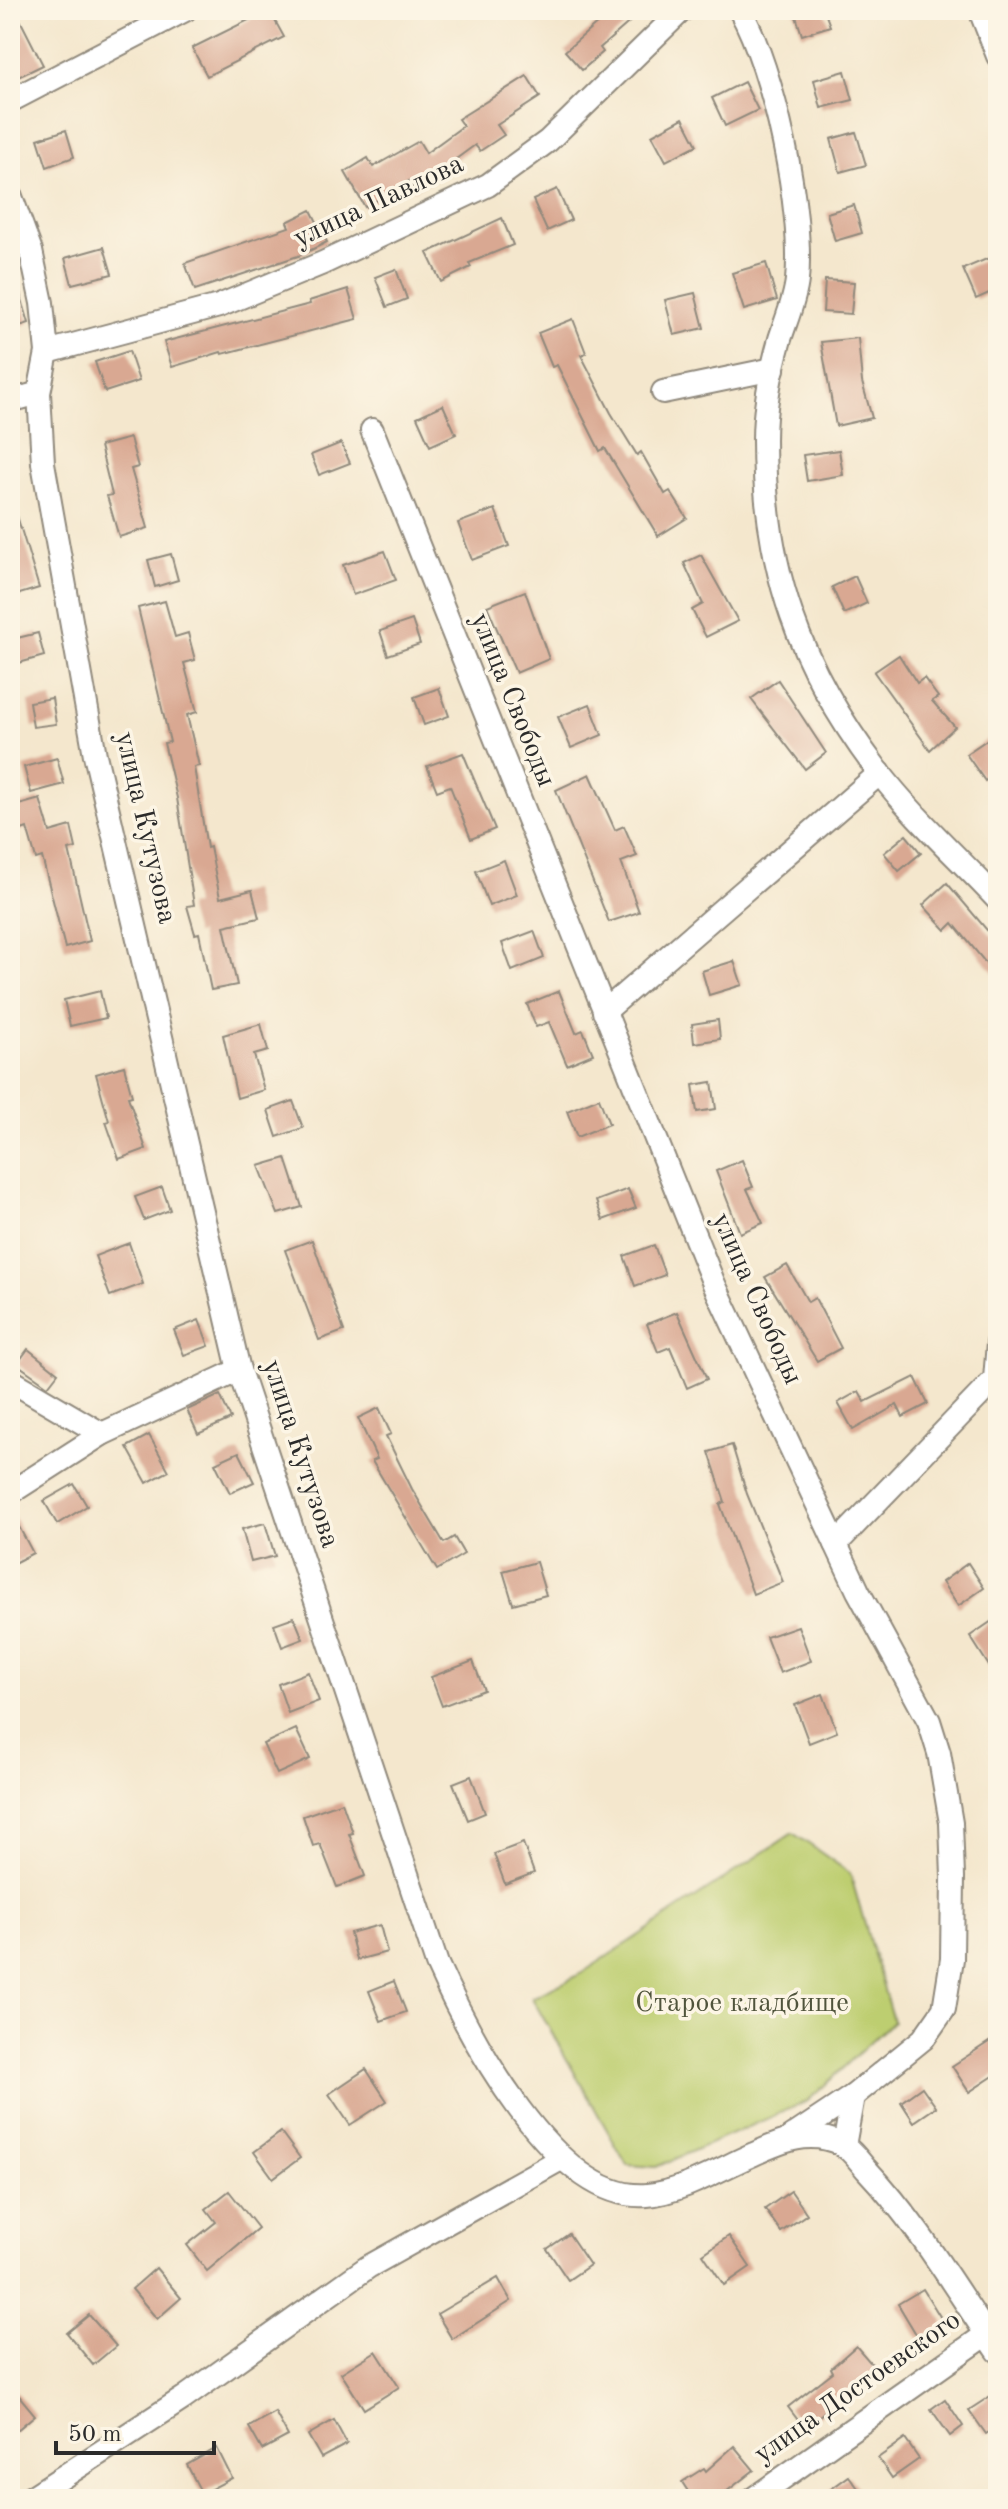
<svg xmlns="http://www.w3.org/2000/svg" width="1008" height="2509" font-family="'Old Standard TT',serif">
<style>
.green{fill:#bdce70;stroke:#747c4e;stroke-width:2}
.building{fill:#d9a892}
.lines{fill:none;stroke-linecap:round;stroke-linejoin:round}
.minor-casing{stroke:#90897c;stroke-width:26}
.minor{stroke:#fff;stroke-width:22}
.labels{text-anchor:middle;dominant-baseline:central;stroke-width:7;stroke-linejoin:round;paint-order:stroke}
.street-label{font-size:28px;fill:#2b2b2b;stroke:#fcf5e5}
.park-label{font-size:28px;fill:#50543c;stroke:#fcf5e5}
</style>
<rect width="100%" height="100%" fill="#fcf5e5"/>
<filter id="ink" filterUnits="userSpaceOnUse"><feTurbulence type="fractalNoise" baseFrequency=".0125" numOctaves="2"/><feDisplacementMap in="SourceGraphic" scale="16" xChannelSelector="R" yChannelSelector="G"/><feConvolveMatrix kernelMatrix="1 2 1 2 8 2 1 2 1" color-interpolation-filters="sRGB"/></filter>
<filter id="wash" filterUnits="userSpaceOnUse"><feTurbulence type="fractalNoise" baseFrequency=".006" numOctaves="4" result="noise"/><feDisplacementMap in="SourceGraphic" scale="32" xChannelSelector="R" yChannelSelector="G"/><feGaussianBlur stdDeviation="1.8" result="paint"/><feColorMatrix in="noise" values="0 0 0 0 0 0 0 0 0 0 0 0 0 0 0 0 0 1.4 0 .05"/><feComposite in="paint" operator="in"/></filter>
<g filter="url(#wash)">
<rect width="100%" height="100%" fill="#f4e7cd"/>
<path class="green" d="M793 1833 850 1873 893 2021 808 2101 656 2167 627 2165 532 1998 579 1975Z"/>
<g id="blocks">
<g class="building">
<path d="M10 10H15L43 65 10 81Z"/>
<path d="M269 10 284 37 207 76 192 48Z"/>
<path d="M613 10H643L600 48 603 52 582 70 565 51Z"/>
<path d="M794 10H824L830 26 802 35Z"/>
<path d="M845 71 853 100 821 108 814 80Z"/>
<path d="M527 76 540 97 497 125 504 135 480 151 475 145 437 173 439 176 414 190 409 181 365 207 345 172 368 158 373 167 419 141 426 153 463 126 458 119Z"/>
<path d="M744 82 758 110 725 126 712 98Z"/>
<path d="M683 118 697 145 666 161 652 135Z"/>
<path d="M66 130 74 157 47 167 38 139Z"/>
<path d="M856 132 866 165 840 172 831 139Z"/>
<path d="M557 189 571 220 547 231 533 200Z"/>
<path d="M854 205 862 233 835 241 827 213Z"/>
<path d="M311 210 327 242 301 255 195 290 185 263 289 227 287 222Z"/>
<path d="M502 218 513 245 469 263 471 267 441 282 427 253Z"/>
<path d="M104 247 112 274 72 284 65 258Z"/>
<path d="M989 258 998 278V289L976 299 963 269Z"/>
<path d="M766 263 777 300 744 310 732 273Z"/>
<path d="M396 269 407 299 387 307 375 277Z"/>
<path d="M14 273 29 323 10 329V274Z"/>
<path d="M825 280 854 282 851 314 823 312Z"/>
<path d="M348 289 357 319 222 354 221 352 172 367 164 342 310 304 309 301Z"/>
<path d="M695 293 704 328 674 335 665 300Z"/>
<path d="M573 319 586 353 581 355 611 413 637 455 641 452 665 494 670 491 687 518 658 536 605 448 600 451 557 365 552 367 538 333Z"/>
<path d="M858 338 862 382 872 418 836 426 821 342Z"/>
<path d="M129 351 139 381 105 392 95 362Z"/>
<path d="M443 405 456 434 430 446 417 417Z"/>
<path d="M130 438 138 467 131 469 148 528 119 537 107 496 112 495 100 446Z"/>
<path d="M341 443 350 463 319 475 311 455Z"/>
<path d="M839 450 843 475 807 481 803 455Z"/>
<path d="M14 506 39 588 10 597V507Z"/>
<path d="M495 509 509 546 472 560 458 523Z"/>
<path d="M385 551 396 580 353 595 343 565Z"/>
<path d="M171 554 178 580 155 587 148 560Z"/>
<path d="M701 555 738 621 706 637 692 610 703 604 684 563Z"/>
<path d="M855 576 867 603 844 614 832 587Z"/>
<path d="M525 591 549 659 516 673 487 606Z"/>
<path d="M165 601 175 637 188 633 195 660 184 663 197 712 187 715 199 766 194 767 207 848 210 847 220 898 252 890 259 918 224 926 237 985 211 990 199 933 195 934 187 906 194 905 177 798 164 743 170 742 138 608Z"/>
<path d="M412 620 420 644 388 655 380 631Z"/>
<path d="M38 633 44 656 19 663 13 639Z"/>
<path d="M899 655 917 683 924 678 938 697 932 701 955 727 930 750 874 672Z"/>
<path d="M778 680 826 753 805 769 751 699Z"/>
<path d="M439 688 449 716 424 725 414 697Z"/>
<path d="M52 698 56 724 33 727 29 702Z"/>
<path d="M590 704 602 735 571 748 558 717Z"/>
<path d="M991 737 998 748V771L985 781 966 754Z"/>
<path d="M463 753 495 829 471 839 450 786 437 791 427 766Z"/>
<path d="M57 758 64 784 31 793 24 767Z"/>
<path d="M590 774 615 830 624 826 637 856 621 862 639 912 609 922 556 790Z"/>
<path d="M40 799 50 832 71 826 76 848 69 850 90 941 65 948 42 857 36 859 27 828 19 831 12 807Z"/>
<path d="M906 835 921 853 899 871 884 853Z"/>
<path d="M504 860 517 895 489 906 476 871Z"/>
<path d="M947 883 998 943V978L953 923 946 930 923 905Z"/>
<path d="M534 931 544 958 512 971 502 943Z"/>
<path d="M734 961 742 985 709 995 702 971Z"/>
<path d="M100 991 106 1018 70 1026 64 1000Z"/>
<path d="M559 991 576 1033 583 1030 593 1054 567 1065 549 1022 536 1027 527 1004Z"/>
<path d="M718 1020 720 1039 694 1043 692 1024Z"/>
<path d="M261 1024 268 1051 254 1055 264 1090 237 1098 223 1035Z"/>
<path d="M124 1066 132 1096 128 1097 146 1149 119 1159 106 1122 109 1121 96 1074Z"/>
<path d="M712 1082 716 1109 697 1112 693 1085Z"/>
<path d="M599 1098 609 1124 577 1137 567 1111Z"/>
<path d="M293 1101 303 1128 277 1137 268 1110Z"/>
<path d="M286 1158 302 1207 278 1214 259 1166Z"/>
<path d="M742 1160 753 1187 747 1189 763 1223 740 1233 716 1171Z"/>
<path d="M162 1187 170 1210 144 1220 135 1197Z"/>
<path d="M628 1189 636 1208 603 1220 596 1201Z"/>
<path d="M312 1240 344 1331 319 1340 285 1250Z"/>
<path d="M129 1243 143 1284 110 1296 95 1256Z"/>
<path d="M654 1245 665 1275 635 1286 624 1256Z"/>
<path d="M787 1265 808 1302 815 1298 841 1348 817 1361 765 1277Z"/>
<path d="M677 1312 707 1379 687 1388 670 1347 658 1352 647 1324Z"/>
<path d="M199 1320 209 1346 184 1355 174 1330Z"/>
<path d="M28 1349 58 1373 48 1386 17 1364Z"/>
<path d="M915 1377 928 1404 903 1417 897 1405 853 1430 838 1403 859 1391 865 1402Z"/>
<path d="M220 1395 231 1419 198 1434 187 1410Z"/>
<path d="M379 1408 391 1434 386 1436 412 1489 444 1543 454 1537 464 1554 437 1570 372 1461 377 1459 358 1418Z"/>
<path d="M149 1435 169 1471 147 1483 127 1447Z"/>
<path d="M732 1445 747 1494 783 1582 753 1594 720 1504 725 1502 709 1452Z"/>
<path d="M239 1452 254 1482 230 1493 215 1463Z"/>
<path d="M74 1484 87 1506 57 1524 44 1501Z"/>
<path d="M10 1510 33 1553 10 1565Z"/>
<path d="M265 1523 275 1556 251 1562 242 1529Z"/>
<path d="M536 1562 546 1595 513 1604 503 1571Z"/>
<path d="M968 1563 984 1588 958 1606 942 1582Z"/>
<path d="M294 1617 303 1639 282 1647 274 1624Z"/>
<path d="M998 1617V1680L970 1636Z"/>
<path d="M798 1626 811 1661 780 1673 766 1637Z"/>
<path d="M473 1661 484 1690 442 1706 431 1677Z"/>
<path d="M308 1672 319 1701 288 1713 278 1684Z"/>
<path d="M823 1694 837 1732 809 1743 795 1705Z"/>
<path d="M296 1729 310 1759 277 1774 263 1744Z"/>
<path d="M471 1776 485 1813 468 1820 453 1783Z"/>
<path d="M342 1802 353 1833 349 1834 365 1876 337 1887 320 1844 313 1846 303 1816Z"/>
<path d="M523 1843 534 1873 505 1884 494 1854Z"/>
<path d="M380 1925 387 1952 357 1960 350 1933Z"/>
<path d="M394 1981 406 2012 381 2021 369 1991Z"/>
<path d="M998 2036V2073L969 2092 952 2066Z"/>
<path d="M366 2069 387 2101 350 2125 329 2094Z"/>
<path d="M922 2087 936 2107 914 2122 901 2102Z"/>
<path d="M281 2132 300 2158 273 2178 254 2152Z"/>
<path d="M229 2191 258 2228 207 2271 187 2245 216 2222 206 2209Z"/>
<path d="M791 2191 807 2214 781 2232 765 2209Z"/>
<path d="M569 2234 590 2265 568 2280 547 2249Z"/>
<path d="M729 2236 750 2267 724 2285 703 2254Z"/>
<path d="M156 2268 181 2298 157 2319 132 2289Z"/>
<path d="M498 2278 511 2301 452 2339 437 2314Z"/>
<path d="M923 2289 944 2323 919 2339 898 2304Z"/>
<path d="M89 2315 116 2346 93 2365 67 2333Z"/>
<path d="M856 2346 877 2370 804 2428 788 2407 833 2372 831 2368Z"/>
<path d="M376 2351 399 2387 364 2409 341 2373Z"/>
<path d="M10 2385 35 2415 10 2436Z"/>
<path d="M998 2391V2426L986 2434 969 2410Z"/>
<path d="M945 2399 963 2426 950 2436 931 2409Z"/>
<path d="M275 2412 288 2436 262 2450 249 2427Z"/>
<path d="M334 2420 347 2444 321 2458 308 2435Z"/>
<path d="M905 2439 919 2459 892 2478 878 2458Z"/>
<path d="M734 2446 754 2470 717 2499H693L682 2482 704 2468 706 2471Z"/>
<path d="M217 2448 232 2478 202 2494 187 2465Z"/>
<path d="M849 2476 866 2499H838L831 2489Z"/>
</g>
</g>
</g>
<g filter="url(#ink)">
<use href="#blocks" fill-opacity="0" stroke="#90897c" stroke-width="2"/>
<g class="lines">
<g class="minor-casing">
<g id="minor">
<path d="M740 10C774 70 804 212 797 280 795 300 786 320 780 339 771 371 764 406 764 440 764 570 800 668 878 771 913 817 959 858 998 900"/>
<path d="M980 10 998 56"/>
<path d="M10 101 185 10"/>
<path d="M10 194 31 251 42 303 47 352 39 393 43 463 95 755 239 1370 437 1964C469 2035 555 2203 647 2195 683 2192 721 2168 754 2154 782 2141 810 2129 841 2144 851 2149 859 2161 866 2169 918 2224 956 2290 998 2351"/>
<path d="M47 352 219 306 323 263 488 185 548 141 682 10"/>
<path d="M663 392 773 369"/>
<path d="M10 401 39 393"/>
<path d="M372 430 714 1284 858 1591 929 1721 939 1753 951 1823 953 1877 952 1959 944 2009 923 2039 853 2096 790 2138"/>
<path d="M604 1012 880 773"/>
<path d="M10 1380 102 1434"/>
<path d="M10 1493 102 1434 239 1370"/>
<path d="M836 1544 995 1379 998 1343"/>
<path d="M844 2146 853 2096"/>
<path d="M29 2499 184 2398 368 2267 561 2159"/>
<path d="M753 2499 997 2327"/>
</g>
</g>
<use href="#minor" class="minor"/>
</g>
</g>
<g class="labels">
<g class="street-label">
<text transform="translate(379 202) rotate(-25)">улица Павлова</text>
<text transform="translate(512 700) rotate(68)">улица Свободы</text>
<text transform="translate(145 828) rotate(77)">улица Кутузова</text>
<text transform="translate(756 1299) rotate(66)">улица Свободы</text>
<text transform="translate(300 1454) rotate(72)">улица Кутузова</text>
<text transform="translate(858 2388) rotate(-35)">улица Достоевского</text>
</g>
<g class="park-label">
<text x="742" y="2004">Старое кладбище</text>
</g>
</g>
<rect width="1008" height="2509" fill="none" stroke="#fcf5e5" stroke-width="40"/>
<path d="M56 2441v12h158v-12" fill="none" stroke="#2b2b2b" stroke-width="4"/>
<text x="68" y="2441" font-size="24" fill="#2b2b2b" stroke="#fcf5e5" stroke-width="6" paint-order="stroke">50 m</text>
</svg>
